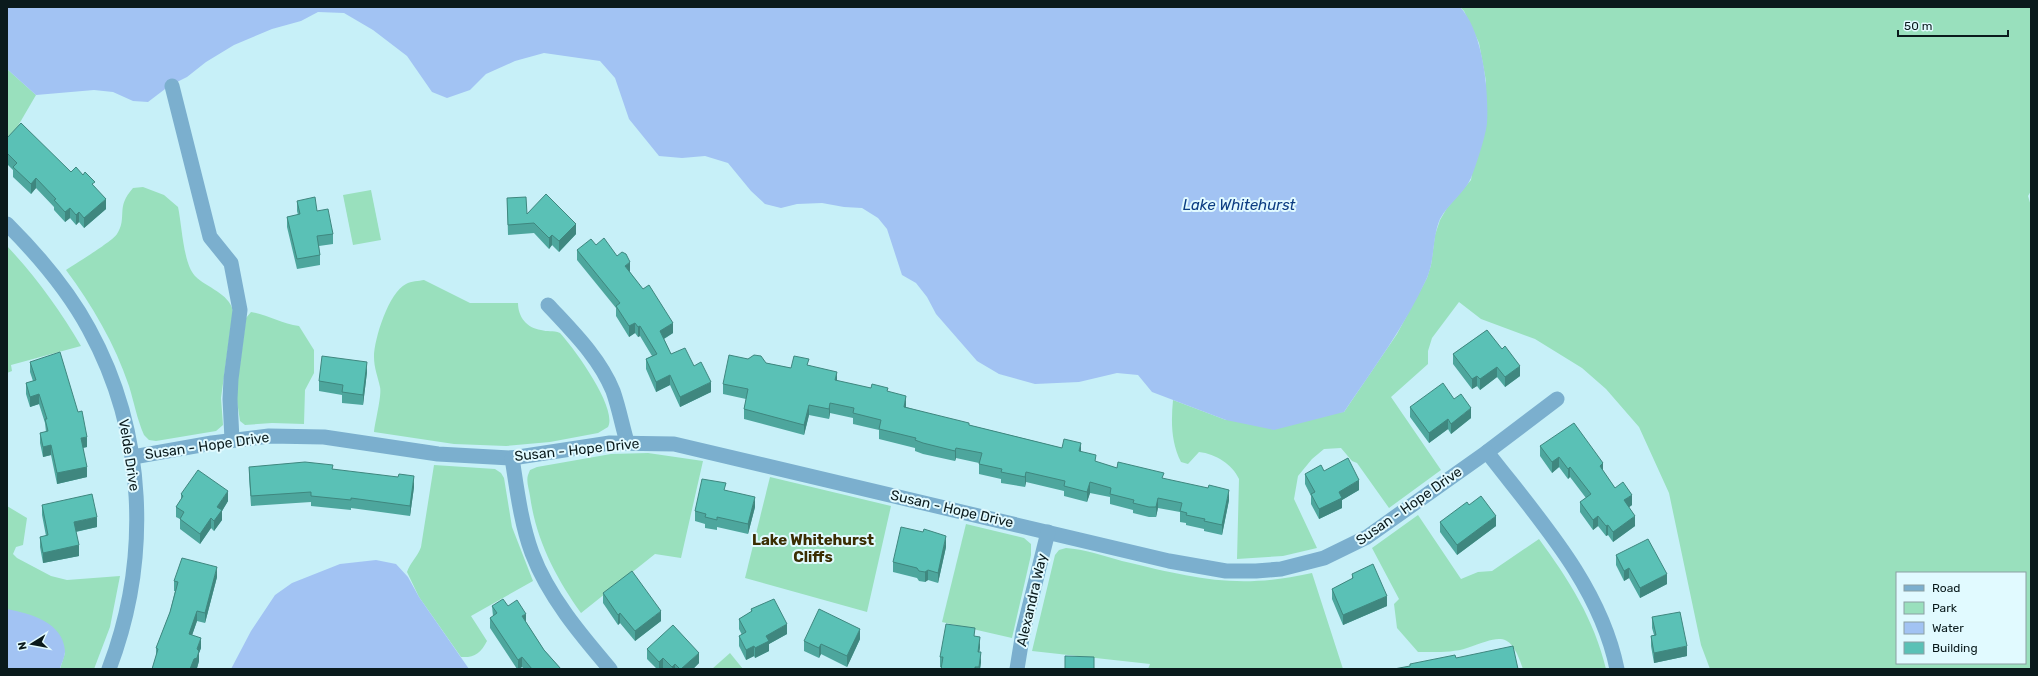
<svg xmlns="http://www.w3.org/2000/svg" width="2038" height="676" font-family="Rubik,sans-serif">
<style>
.green{fill:#99e0bd;fill-rule:evenodd}
.water{fill:#a2c3f3}
.lines{fill:none;stroke-linecap:round;stroke-linejoin:round}
.minor{stroke:#7bafce;stroke-width:15}
.wall{fill:#4da69d}
.shaded-wall{fill:#3f877f}
.building{fill:#5ac1b6;stroke:#3f877f}
.labels{text-anchor:middle;dominant-baseline:central;stroke-width:4;stroke-linejoin:round;paint-order:stroke}
.street-label{font-size:14px;fill:#0a1a1c;stroke:#e1faff}
.water-label{font-size:15px;font-style:italic;fill:#0c3d82;stroke:#e1faff}
.neighbourhood-label{font-size:15px;font-weight:bold;fill:#3b2d02;stroke:#e1faff}
</style>
<rect width="100%" height="100%" fill="#c7f0f8"/>
<g class="green">
<path d="M1460 7H2031V191L2028 196 2031 206V669H1710L1701 645 1669 493 1639 427 1606 389 1582 368 1535 339 1481 319 1459 302 1432 338 1428 351V364L1391 397 1441 470 1389 508 1357 463 1352 461 1341 448 1324 449 1312 459 1298 476 1294 499 1317 548 1283 556 1237 559 1239 479C1232 464 1216 454 1199 452L1188 464 1181 462C1171 442 1171 422 1173 400L1226 420 1344 412 1397 334 1427 278 1431 265 1435 235 1440 220 1447 208 1471 180 1486 81 1479 43 1464 11ZM1897 573H2025V663H1897Z"/>
<path d="M7 69 36 95 15 131 7 137Z"/>
<path d="M143 187 164 195 178 207C182 225 183 263 195 276 207 288 229 293 233 311L221 398 223 425 216 431 156 441 149 440 144 435C137 419 134 402 129 386 115 344 92 305 66 270 75 264 113 241 117 234 128 217 115 208 133 188Z"/>
<path d="M371 190 381 240 353 245 343 195Z"/>
<path d="M7 246C36 277 60 310 81 346L11 365 12 371 7 373Z"/>
<path d="M424 280 470 303H518C518 317 527 328 541 330 547 332 553 330 560 333 573 347 618 408 608 427L598 433 550 442 506 446 454 444 374 432C375 422 382 395 380 387 378 377 374 368 374 357 374 339 389 292 406 284 411 281 419 281 424 280Z"/>
<path d="M251 312C268 315 282 324 299 326L314 350V373L305 390 304 424 272 423 245 425 240 421 236 394 246 318Z"/>
<path d="M648 453 703 461 681 558 655 554 581 613C556 578 536 540 530 496 529 489 526 481 528 475L530 470 537 467 611 454Z"/>
<path d="M434 465 495 469 501 473 504 478 512 527 533 581 471 616 487 641C481 653 474 658 461 657L419 597 407 572C410 563 418 556 421 547Z"/>
<path d="M770 477 891 506 867 612 745 578Z"/>
<path d="M7 506 27 518 23 545 16 547 13 554 17 558 51 576 67 580 120 576 110 627 94 669H60L65 653 7 610Z"/>
<path d="M1418 515 1461 579 1478 572 1492 571 1539 539C1569 580 1594 619 1606 669H1523C1510 630 1501 636 1467 648 1453 653 1433 652 1418 652L1397 628 1394 604 1399 599 1372 548Z"/>
<path d="M966 524 1024 538 1031 544V555L1012 638 942 622Z"/>
<path d="M1066 548C1084 549 1104 556 1122 561 1194 578 1237 590 1312 573L1343 669H1148L1150 664 1032 651 1055 555 1059 550Z"/>
<path d="M730 653 743 669H712Z"/>
</g>
<g class="water">
<path d="M7 7H1460C1483 31 1489 91 1487 123 1486 135 1476 166 1471 178 1465 192 1448 204 1440 219 1432 238 1435 259 1427 278 1405 326 1373 369 1344 412L1274 430 1226 420 1152 392 1138 375 1117 373 1079 382 1035 384 999 374 977 361 936 314 927 297 916 283 902 275 887 229 878 218 862 208 844 207 822 203 797 204 781 208 765 204 751 191 728 163 705 156 682 158 659 156 629 119 615 78 600 61 544 53 515 61 486 74 470 90 447 98 432 92 407 56 373 30 344 13 318 12 301 21 272 29 234 45 206 62 187 77 169 86 148 102 133 101 113 92 94 90 36 95 7 69Z"/>
<path d="M376 560 396 564 408 577 419 597 469 669H231L251 631 275 595 292 583 340 564Z"/>
<path d="M7 609C31 614 63 622 65 651 65 657 61 664 60 669H7Z"/>
</g>
<g class="lines">
<g class="minor">
<path d="M172 86 210 237 231 263 240 310 231 379 230 399 232 440"/>
<path d="M7 224C38 255 68 290 89 329 146 433 151 559 109 669"/>
<path d="M548 305C572 331 599 357 613 391 619 408 622 425 627 442"/>
<path d="M1487 452 1557 399"/>
<path d="M133 457 212 443 269 436 324 437 438 454 512 458 610 443 674 444 1169 561 1226 571H1256L1281 569 1324 558 1367 537 1487 452C1538 518 1600 585 1617 669"/>
<path d="M512 458C517 490 521 523 532 553 548 596 581 635 610 669"/>
<path d="M1017 669 1023 632 1048 532"/>
</g>
</g>
<g class="wall">
<path d="M7 138 95 187 106 209 84 228 79 222 76 225 70 218 65 222 54 210V207L36 188 31 194 13 177V170L7 164Z"/>
<path d="M507 198 527 214 576 234 559 252 552 245 549 249 534 233 508 235Z"/>
<path d="M297 201 317 211 333 234V244L319 246 320 255V265L297 269 287 227V217L298 215 297 211Z"/>
<path d="M596 245 617 256 630 272 673 333 664 339 671 354 694 366 711 392 680 407 670 385 656 392 646 369V359L652 356 640 336 638 337 635 333 629 337 616 316V308L577 260V250Z"/>
<path d="M1487 330 1520 376 1505 387 1497 377 1480 390 1477 386 1472 389 1453 364V354Z"/>
<path d="M30 362 87 447 83 448 87 477 57 484 51 455 43 457 40 443V433L46 432 45 423 39 404 30 407 26 394V383L33 381 30 372Z"/>
<path d="M766 363 791 368 809 365 837 381 888 392 906 406V407L969 425 1062 448 1081 452 1096 462 1117 468 1164 479 1229 500 1222 535 1204 531V529L1186 525V523L1180 522V512L1158 508 1156 517H1149L1133 513V510L1110 504V497L1090 493 1087 502 1064 496V491L1026 482 1025 487 1001 483V479L979 474V463L956 458 955 461 923 454 915 451V448L879 439V430L853 424V418L830 413 829 419 809 415 804 435 744 419V409L746 399 723 394V384Z"/>
<path d="M367 372 363 405 342 403V395L319 391V381Z"/>
<path d="M1410 407 1471 418 1451 434 1448 429 1429 443 1410 417Z"/>
<path d="M1540 446 1603 471 1615 488 1632 505 1629 507 1635 526 1613 542 1608 535 1606 536 1598 526 1593 530 1580 512V502L1586 498 1570 477 1568 479 1559 467 1552 473 1540 456Z"/>
<path d="M249 467 333 469 414 487 410 516 351 508V510L311 506V502L251 506 249 477Z"/>
<path d="M1324 471 1359 490 1342 500V508L1319 519 1311 504V496L1305 484V474Z"/>
<path d="M726 490 755 507 748 534 717 527V530L705 528V524L695 521V511Z"/>
<path d="M181 494 228 501 222 511V520L214 531 211 528 200 544 180 529V519L176 517V507L181 500Z"/>
<path d="M42 505 97 527 76 532 79 556 43 563 40 547V537L46 536 42 515Z"/>
<path d="M1469 505 1496 526 1457 555 1440 532V522Z"/>
<path d="M946 547 938 583 928 580 925 582 919 581 917 578 893 572V562Z"/>
<path d="M1616 555 1667 584 1640 598 1629 578 1624 581 1616 565Z"/>
<path d="M1352 574 1387 606 1343 625 1332 599V589L1352 579Z"/>
<path d="M217 577 205 623 197 621 192 635 201 648 199 653V661L197 668 152 669 156 657V648L170 612 175 591H174V581Z"/>
<path d="M603 593 661 621 635 641 620 623 618 625 603 603Z"/>
<path d="M492 606H508L526 622 544 650 561 669H524L522 667 519 669H517L490 628V618L493 616Z"/>
<path d="M751 609 787 634 769 644V651L755 658 754 656 746 660 739 646V636L742 635 739 629V619L751 612Z"/>
<path d="M1652 617 1687 656 1654 663 1651 646V636L1654 635 1652 628Z"/>
<path d="M975 636 980 647 979 652 981 662 980 669H941V667H940V657Z"/>
<path d="M860 639 847 667 821 654 819 658 804 651V641Z"/>
<path d="M647 649 699 663 693 669H664L663 668 662 669H657L647 659Z"/>
</g>
<g class="shaded-wall">
<path d="M36 178V188L31 194V184Z"/>
<path d="M106 199V209L84 228V218Z"/>
<path d="M70 208V218L65 222V212Z"/>
<path d="M79 212V222L76 225V215Z"/>
<path d="M576 224V234L559 252V241Z"/>
<path d="M552 235V245L549 249V238Z"/>
<path d="M630 262V273L625 266Z"/>
<path d="M635 323V333L629 337V326Z"/>
<path d="M673 323V333L660 341V331Z"/>
<path d="M640 326V336L638 337V327Z"/>
<path d="M367 362V372L363 405V395Z"/>
<path d="M1520 366V376L1505 387V377Z"/>
<path d="M1497 367V377L1480 390V379Z"/>
<path d="M837 372V382L835 380Z"/>
<path d="M670 375V385L656 392V382Z"/>
<path d="M1477 376V386L1472 389V379Z"/>
<path d="M711 382V392L680 407V397Z"/>
<path d="M39 394V404L30 407V397Z"/>
<path d="M906 396V406L904 417V407Z"/>
<path d="M830 403V413L829 419V409Z"/>
<path d="M809 405V415L804 435V425Z"/>
<path d="M1471 408V418L1451 434V424Z"/>
<path d="M1448 419V429L1429 443V433Z"/>
<path d="M87 437V447L81 448V438Z"/>
<path d="M1081 443V453L1079 451Z"/>
<path d="M51 445V455L43 457V447Z"/>
<path d="M956 448V458L955 461V451Z"/>
<path d="M1559 457V467L1552 473V462Z"/>
<path d="M1603 463V474L1600 466Z"/>
<path d="M87 467V477L57 484V473Z"/>
<path d="M1570 467V477L1568 479V469Z"/>
<path d="M1026 472V482L1025 487V477Z"/>
<path d="M414 476V487L410 516V506Z"/>
<path d="M1359 480V490L1342 500V508L1319 519V509L1339 492Z"/>
<path d="M1090 482V493L1087 502V492Z"/>
<path d="M1229 490V500L1222 535V525Z"/>
<path d="M228 491V501L222 511V520L214 531V521L217 507Z"/>
<path d="M1632 495V505L1624 511V500Z"/>
<path d="M755 497V507L748 534V524Z"/>
<path d="M1158 498V508L1156 517V507Z"/>
<path d="M1496 516V526L1457 555V545Z"/>
<path d="M1598 516V526L1593 530V520Z"/>
<path d="M1635 516V526L1613 542V532Z"/>
<path d="M97 517V527L74 532V522Z"/>
<path d="M211 518V528L200 544V534Z"/>
<path d="M1608 525V535L1606 536V526Z"/>
<path d="M946 536V547L938 583V573Z"/>
<path d="M79 545V556L43 563V553Z"/>
<path d="M217 567V577L205 623V613Z"/>
<path d="M1629 568V578L1624 581V571Z"/>
<path d="M928 570V580L925 582V572Z"/>
<path d="M1667 574V584L1640 598V588Z"/>
<path d="M1387 596V606L1343 625V615Z"/>
<path d="M197 611V621L189 644V634Z"/>
<path d="M661 611V621L635 641V631Z"/>
<path d="M620 613V623L618 625V615Z"/>
<path d="M526 614V624L522 616Z"/>
<path d="M787 624V634L769 644V651L755 658V648L766 636Z"/>
<path d="M860 629V639L847 667V656Z"/>
<path d="M980 637V647L978 662V652Z"/>
<path d="M201 638V648L199 653V661L197 668 190 669Z"/>
<path d="M821 644V654L819 658V648Z"/>
<path d="M754 646V656L746 660V650Z"/>
<path d="M1687 646V656L1654 663V653Z"/>
<path d="M981 652V662L980 669H979Z"/>
<path d="M699 653V663L693 669H681Z"/>
<path d="M522 657V667L518 669V660Z"/>
<path d="M663 658V668L662 669H659V662Z"/>
<path d="M675 664V669H672V667Z"/>
</g>
<g class="building">
<path d="M21 123 71 172 76 167 83 175 85 172 95 182 92 184 106 199 84 218 79 212 76 215 70 208 65 212 54 200 56 199 36 178 31 184 13 167 17 163 7 153V138Z"/>
<path d="M546 194 576 224 559 241 552 235 549 238 534 223 508 225 507 198 526 197 527 214Z"/>
<path d="M315 197 317 211 328 209 333 234 317 236 320 255 297 259 287 217 300 214 297 201Z"/>
<path d="M604 238 617 256 622 252 626 254 630 262 625 266 643 289 649 285 673 323 660 331 671 354 685 348 694 366 701 362 711 382 680 397 670 375 656 382 646 359 657 354 640 326 638 327 635 323 629 326 616 306 620 303 577 250 591 239 596 245Z"/>
<path d="M1487 330 1502 349 1505 346 1520 366 1505 377 1497 367 1480 379 1477 376 1472 379 1453 354Z"/>
<path d="M60 352 78 412 82 411 87 437 81 438 87 467 57 473 51 445 43 447 40 433 48 431 45 419H47L39 394 30 397 26 383 36 380 30 362Z"/>
<path d="M729 355 748 359 754 355 761 356 766 363 791 368 794 356 809 359 807 365 837 372 835 380 871 388 872 384 888 388 887 391 906 396 904 407 969 423V425L1062 448 1064 439 1081 443 1079 451 1096 455 1095 461 1117 468 1118 462 1164 473 1162 478 1208 488 1209 485 1229 490 1222 525 1204 521 1205 519 1186 515 1187 513 1180 511 1182 503 1158 498 1156 507H1149L1133 503 1134 500 1110 494 1111 488 1090 482 1087 492 1064 486 1065 481 1026 472 1025 477 1001 472 1002 469 979 464 982 453 956 448 955 451 923 443 915 440 916 438 879 429 881 420 853 413 854 408 830 403 829 409 809 405 804 425 744 409 748 389 723 384Z"/>
<path d="M322 356 367 362 363 395 342 392 343 385 319 381Z"/>
<path d="M1443 383 1454 399 1461 394 1471 408 1451 424 1448 419 1429 433 1410 407Z"/>
<path d="M1574 423 1603 463 1600 466 1615 488 1623 482 1632 495 1624 500 1635 516 1613 532 1608 525 1606 526 1598 516 1593 520 1580 502 1591 494 1570 467 1568 469 1559 457 1552 462 1540 446Z"/>
<path d="M1348 458 1359 480 1339 492 1342 498 1319 509 1311 494 1315 492 1305 474 1321 465 1324 471Z"/>
<path d="M305 462 333 465 332 469 398 477 399 474 414 476 410 506 351 498V500L311 496V492L251 496 249 467Z"/>
<path d="M198 470 228 491 217 507 222 510 214 521 211 518 200 534 180 519 184 512 176 507 183 496 181 494Z"/>
<path d="M702 479 726 483 724 490 755 497 748 524 717 517V520L705 517 706 514 695 511Z"/>
<path d="M92 494 97 517 74 522 79 545 43 553 40 537 48 535 42 505Z"/>
<path d="M1481 496 1496 516 1457 545 1440 522 1467 502 1469 505Z"/>
<path d="M901 527 923 532 924 529 946 536 938 573 928 570 925 572 919 571 917 568 893 562Z"/>
<path d="M1648 539 1667 574 1640 588 1629 568 1624 571 1616 555Z"/>
<path d="M182 558 217 567 205 613 197 611 189 634 201 638 197 649 199 651 197 658 194 659 190 669H152L158 649 156 648 170 612 178 582 174 581Z"/>
<path d="M1373 564 1387 596 1343 615 1332 589 1353 578 1352 574Z"/>
<path d="M632 571 661 611 635 631 620 613 618 615 603 593Z"/>
<path d="M503 599 508 606 517 600 526 614 522 616 544 650 561 669H532L522 657 518 660 490 618 497 613 492 606Z"/>
<path d="M774 599 787 624 766 636 769 641 755 648 754 646 746 650 739 636 746 632 739 619 752 611 751 609Z"/>
<path d="M819 609 860 629 847 656 821 644 819 648 804 641Z"/>
<path d="M1680 612 1687 646 1654 653 1651 636 1656 635 1652 617Z"/>
<path d="M946 624 975 628 974 636 980 637 978 652H981L979 667H975V669H941L943 657H940Z"/>
<path d="M673 625 699 653 681 669H680L675 664 672 667 663 658 659 662 647 649Z"/>
<path d="M1513 646 1518 669H1394L1410 666V664L1455 655 1456 658Z"/>
<path d="M1065 656 1094 657V669H1065Z"/>
</g>
<g class="labels">
<g class="street-label">
<text transform="translate(207 446) rotate(-8)">Susan - Hope Drive</text>
<text transform="translate(577 450) rotate(-6)">Susan - Hope Drive</text>
<text transform="translate(129 455) rotate(81)">Velde Drive</text>
<text transform="translate(1409 506) rotate(-35)">Susan - Hope Drive</text>
<text transform="translate(952 509) rotate(13)">Susan - Hope Drive</text>
<text transform="translate(1032 600) rotate(-77)">Alexandra Way</text>
</g>
<g class="water-label">
<text x="1239" y="205">Lake Whitehurst</text>
</g>
<g class="neighbourhood-label">
<text x="813" y="540">Lake Whitehurst<tspan x="813" dy="17">Cliffs</tspan></text>
</g>
</g>
<rect width="2038" height="676" fill="none" stroke="#0a1a1c" stroke-width="16"/>
<rect x="1896" y="572" width="130" height="92" fill="#e1faff" stroke="#8ba0a4"/>
<rect x="1904" y="585" width="20" height="6" fill="#7bafce" stroke="#8ba0a4"/>
<text x="1932" y="592" font-size="12" fill="#0a1a1c">Road</text>
<rect x="1904" y="602" width="20" height="12" fill="#99e0bd" stroke="#8ba0a4"/>
<text x="1932" y="612" font-size="12" fill="#0a1a1c">Park</text>
<rect x="1904" y="622" width="20" height="12" fill="#a2c3f3" stroke="#8ba0a4"/>
<text x="1932" y="632" font-size="12" fill="#0a1a1c">Water</text>
<rect x="1904" y="642" width="20" height="12" fill="#5ac1b6" stroke="#8ba0a4"/>
<text x="1932" y="652" font-size="12" fill="#0a1a1c">Building</text>
<g transform="translate(32 644) rotate(259)" stroke="#e1faff" stroke-width="3" paint-order="stroke">
<path d="M0-3L7 15L0 10L-7 15Z" fill="#0a1a1c"/>
<text y="-6" font-size="11" font-weight="bold" text-anchor="middle" fill="#0a1a1c">N</text>
</g>
<path d="M1898 30v6h110v-6" fill="none" stroke="#0a1a1c" stroke-width="2"/>
<text x="1904" y="30" font-size="12" fill="#0a1a1c" stroke="#e1faff" stroke-width="3" paint-order="stroke">50 m</text>
</svg>
